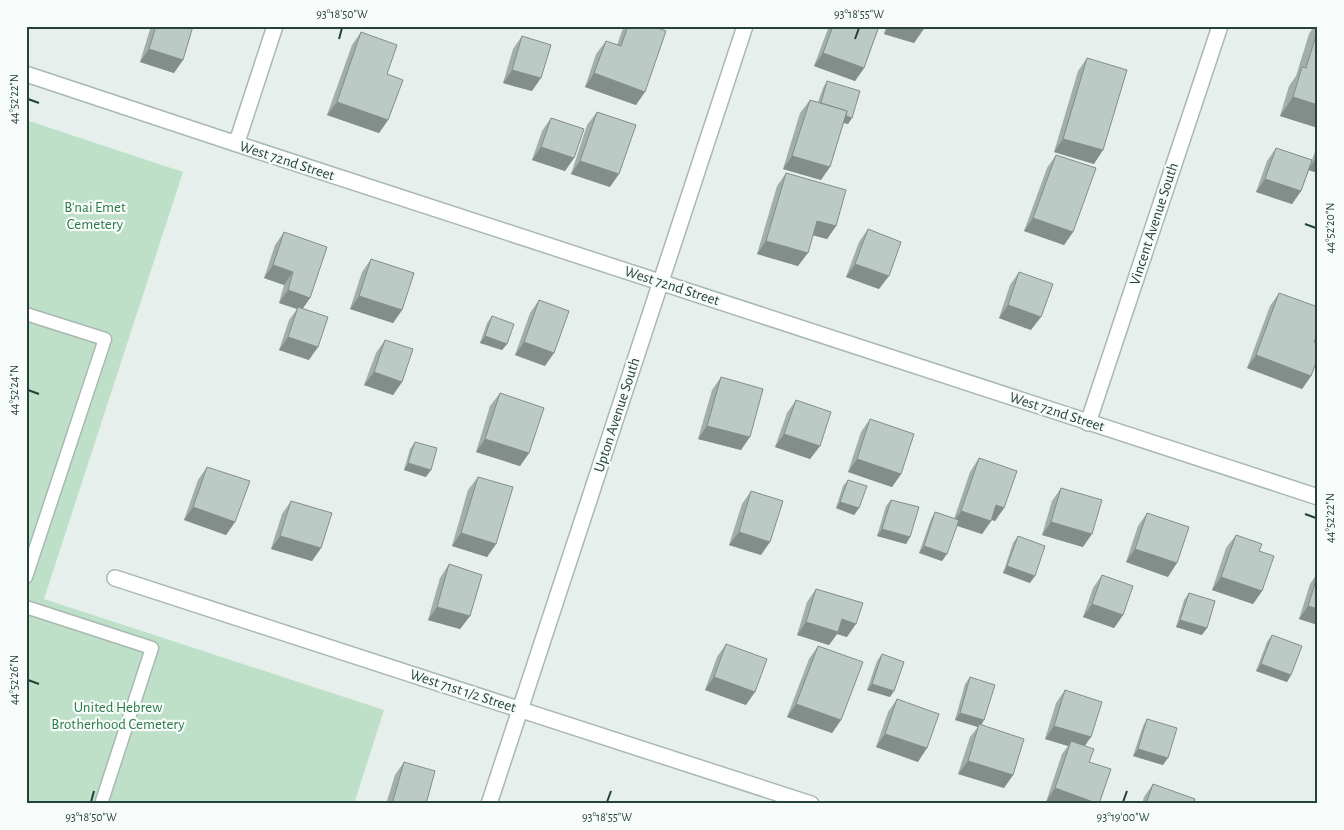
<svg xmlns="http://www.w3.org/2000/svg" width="1344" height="830" font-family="'Alegreya Sans',sans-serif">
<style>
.green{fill:#bfe0c8}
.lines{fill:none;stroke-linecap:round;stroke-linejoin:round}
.lane-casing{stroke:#a8b8b2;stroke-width:15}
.street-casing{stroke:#a8b8b2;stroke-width:18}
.lane{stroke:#fff;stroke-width:12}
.street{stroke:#fff;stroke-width:15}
.wall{fill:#a1aea9}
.shaded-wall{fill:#838d89}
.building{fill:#bbcac4;stroke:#838d89}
.ticks{fill:none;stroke:#24423a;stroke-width:2}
.labels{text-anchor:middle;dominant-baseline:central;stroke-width:4.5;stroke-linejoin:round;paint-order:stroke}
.street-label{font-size:15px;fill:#24423a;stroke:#f7fbf9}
.park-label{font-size:15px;fill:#2d7a4b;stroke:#f7fbf9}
.neatline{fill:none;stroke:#24423a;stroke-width:2}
.ticks-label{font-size:12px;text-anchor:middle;fill:#24423a}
</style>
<rect width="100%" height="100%" fill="#e6efeb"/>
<path class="green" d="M26 120 183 172 44 599 384 710 354 804H26Z"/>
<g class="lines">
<g class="lane-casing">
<g id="lane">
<path d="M26 314 105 339 26 577"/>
<path d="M26 607 152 648 101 804"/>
</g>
</g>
<g class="street-casing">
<g id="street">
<path d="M26 74 234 143 1318 497"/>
<path d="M234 143 239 136 275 26"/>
<path d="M1088 423 1220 26"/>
<path d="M115 578 811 804"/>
<path d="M489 804 745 26"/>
</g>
</g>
<use href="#lane" class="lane"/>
<use href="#street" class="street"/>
</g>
<g class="wall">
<path d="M151 26H193L174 73 140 62Z"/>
<path d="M625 26H653L636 105 585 87 596 54 606 41 617 45 622 31Z"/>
<path d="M829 26H879L864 68 855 81 814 66Z"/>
<path d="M886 26H924L923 30 914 43 884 34Z"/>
<path d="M1314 26H1318V128L1280 116 1289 86 1296 76 1309 34Z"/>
<path d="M361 32 388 120 379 133 327 115 352 45Z"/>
<path d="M522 36 532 91 503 83 513 49Z"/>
<path d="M1087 58 1094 164 1054 152 1078 71Z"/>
<path d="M827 81 852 118 848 124 844 123 821 180 783 169 800 113 810 100 818 102 823 88Z"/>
<path d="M597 112 610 187 571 174 587 125Z"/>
<path d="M551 118 574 158 565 171 532 160 542 131Z"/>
<path d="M1318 143V173L1309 170 1301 191 1292 204 1256 192 1267 161 1276 148 1312 160Z"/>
<path d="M1056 155 1073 232 1064 245 1024 231 1047 168Z"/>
<path d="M786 173 836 226 827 239 813 235 798 266 757 254 777 186Z"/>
<path d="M868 229 879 289 846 277 859 242Z"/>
<path d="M284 232 310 298 303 308 309 360 279 350 289 320 297 309 279 303 284 285 264 278 275 245Z"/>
<path d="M371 259 402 310 393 323 350 309 362 272Z"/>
<path d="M1019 272 1031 330 999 318 1010 285Z"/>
<path d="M1279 293 1314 342 1311 376 1302 389 1247 368 1270 306Z"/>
<path d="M539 300 545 366 515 355 530 313Z"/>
<path d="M492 316 507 344 502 350 480 343 487 323Z"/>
<path d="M385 340 402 382 393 395 364 385 376 353Z"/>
<path d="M721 377 741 450 698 439 712 390Z"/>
<path d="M500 393 529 453 520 466 476 452 490 406Z"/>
<path d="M796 400 820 446 810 459 775 447 787 413Z"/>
<path d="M870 419 901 474 892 487 848 472 861 432Z"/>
<path d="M415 442 426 477 404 470 410 449Z"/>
<path d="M979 458 1004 508 995 521 992 520 982 534 957 526 942 561 919 553 931 519 935 512 954 519 970 472Z"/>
<path d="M207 467 235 522 226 535 184 520 198 480Z"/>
<path d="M478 477 496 544 487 557 452 546 468 490Z"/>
<path d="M848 480 859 508 854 515 836 508 843 486Z"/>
<path d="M1061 488 1083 547 1042 535 1052 501Z"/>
<path d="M751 491 761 555 729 545 742 504Z"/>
<path d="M891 500 910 537 906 544 877 536 886 506Z"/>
<path d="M291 501 321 548 312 561 271 549 282 514Z"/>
<path d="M1147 513 1168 577 1126 562 1138 526Z"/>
<path d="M1236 535 1259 551 1262 591 1253 604 1212 590 1226 548Z"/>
<path d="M1018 536 1030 583 1003 573 1013 543Z"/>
<path d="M449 564 470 616 460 629 428 620 440 578Z"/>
<path d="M1318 572V625L1299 619 1310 584Z"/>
<path d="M1102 575 1123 615 1114 628 1083 617 1093 588Z"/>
<path d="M816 589 847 637 837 634 829 645 797 635 807 602Z"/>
<path d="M1189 593 1202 635 1176 627 1184 600Z"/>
<path d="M1272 635 1291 675 1287 682 1256 671 1267 642Z"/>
<path d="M726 644 746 705 705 690 717 657Z"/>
<path d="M818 646 841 720 832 733 787 717 809 659Z"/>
<path d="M882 654 890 697 867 690 877 661Z"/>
<path d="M970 677 981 725 1013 775 1004 788 958 774 970 737 978 727 955 720 965 684Z"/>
<path d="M1065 690 1089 762 1099 804H1052L1046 802 1062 754 1068 746 1045 739 1056 703Z"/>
<path d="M897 699 918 762 876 747 888 712Z"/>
<path d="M1147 719 1163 765 1133 756 1143 726Z"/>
<path d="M404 762 426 804H386L395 775Z"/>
<path d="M1153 784 1193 804H1142L1144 797Z"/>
</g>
<g class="shaded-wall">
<path d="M889 26H912L923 30 914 43 884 34Z"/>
<path d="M149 49 183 60 174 73 140 62Z"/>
<path d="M823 53 864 68 855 81 814 66Z"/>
<path d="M512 70 541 78 532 91 503 83Z"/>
<path d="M594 73 645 92 636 105 585 87Z"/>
<path d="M1293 97 1318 105V128L1280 116Z"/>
<path d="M337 102 388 120 379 133 327 115Z"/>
<path d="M819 108 852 118 848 124 814 114Z"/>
<path d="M1063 139 1103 150 1094 164 1054 152Z"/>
<path d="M541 147 574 158 565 171 532 160Z"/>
<path d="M792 156 830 167 821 180 783 169Z"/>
<path d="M1317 157H1318V173L1308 170Z"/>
<path d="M580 161 619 174 610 187 571 174Z"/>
<path d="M1265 179 1301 191 1292 204 1256 192Z"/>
<path d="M1033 218 1073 232 1064 245 1024 231Z"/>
<path d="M817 221 836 226 827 239 808 234Z"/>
<path d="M766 241 808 253 798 266 757 254Z"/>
<path d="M855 264 889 276 879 289 846 277Z"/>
<path d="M273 265 293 272 284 285 264 278Z"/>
<path d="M288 290 310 298 301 311 298 307 297 309 279 303Z"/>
<path d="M359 296 402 310 393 323 350 309Z"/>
<path d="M1008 305 1041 317 1031 330 999 318Z"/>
<path d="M485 336 507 344 502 350 480 343Z"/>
<path d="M288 337 318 347 309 360 279 350Z"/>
<path d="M524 342 554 353 545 366 515 355Z"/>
<path d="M1256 355 1311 376 1302 389 1247 368Z"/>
<path d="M374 372 402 382 393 395 364 385Z"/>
<path d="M707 426 750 437 741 450 698 439Z"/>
<path d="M784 434 820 446 810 459 775 447Z"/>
<path d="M485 439 529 453 520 466 476 452Z"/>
<path d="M857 459 901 474 892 487 848 472Z"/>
<path d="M408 463 431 470 426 477 404 470Z"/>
<path d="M840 502 859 508 854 515 836 508Z"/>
<path d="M996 505 1004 508 995 521 987 518Z"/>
<path d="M193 507 235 522 226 535 184 520Z"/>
<path d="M961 511 991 521 982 534 952 524Z"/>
<path d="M1051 522 1092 534 1083 547 1042 535Z"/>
<path d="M882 529 910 537 906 544 877 536Z"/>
<path d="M739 532 770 542 761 555 729 545Z"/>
<path d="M461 533 496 544 487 557 452 546Z"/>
<path d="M280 536 321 548 312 561 271 549Z"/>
<path d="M924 546 947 554 942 561 919 553Z"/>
<path d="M1135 549 1177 563 1168 577 1126 562Z"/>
<path d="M1007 566 1035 576 1030 583 1003 573Z"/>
<path d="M1221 577 1262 591 1253 604 1212 590Z"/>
<path d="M1092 604 1123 615 1114 628 1083 617Z"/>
<path d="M1308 606 1318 609V625L1299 619Z"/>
<path d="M437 607 470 616 460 629 428 620Z"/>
<path d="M842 619 856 624 847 637 837 634 829 645 797 635 806 622Z"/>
<path d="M1180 620 1207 628 1202 635 1176 627Z"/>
<path d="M1261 664 1291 675 1287 682 1256 671Z"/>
<path d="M714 677 755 692 746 705 705 690Z"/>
<path d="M872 684 894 691 890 697 867 690Z"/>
<path d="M796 704 841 720 832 733 787 717Z"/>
<path d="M960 713 984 720 980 727 979 724 978 727 955 720Z"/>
<path d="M1054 726 1091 737 1082 750 1071 741 1068 746 1045 739Z"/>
<path d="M885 734 927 748 918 762 876 747Z"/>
<path d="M1138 749 1168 758 1163 765 1133 756Z"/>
<path d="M968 761 1013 775 1004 788 958 774Z"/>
<path d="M1055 788 1099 804H1052L1046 802Z"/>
</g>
<g class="building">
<path d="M156 26H193L183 60 149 49Z"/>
<path d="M628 26H653L666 31 645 92 594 73 606 41 621 46Z"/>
<path d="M833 26H879L864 68 823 53Z"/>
<path d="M912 26H924L923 30Z"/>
<path d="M1318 29V105L1293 97 1302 67 1306 68Z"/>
<path d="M361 32 397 45 387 74 403 80 388 120 337 102Z"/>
<path d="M522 36 551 45 541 78 512 70Z"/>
<path d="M1087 58 1127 70 1103 150 1063 139Z"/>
<path d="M827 81 860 91 852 118 846 116 847 111 821 103Z"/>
<path d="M810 100 847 111 830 167 792 156Z"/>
<path d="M597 112 636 125 619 174 580 161Z"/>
<path d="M551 118 584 129 574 158 541 147Z"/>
<path d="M1276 148 1312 160 1301 191 1265 179Z"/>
<path d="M1056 155 1096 168 1073 232 1033 218Z"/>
<path d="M786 173 846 190 836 226 817 221 808 253 766 241Z"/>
<path d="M868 229 901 242 889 276 855 264Z"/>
<path d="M284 232 327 247 310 298 288 290 293 272 273 265Z"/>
<path d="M371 259 414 273 402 310 359 296Z"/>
<path d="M1019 272 1053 284 1041 317 1008 305Z"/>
<path d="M1279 293 1318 307V332L1314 342 1318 344V357L1311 376 1256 355Z"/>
<path d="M539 300 569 311 554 353 524 342Z"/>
<path d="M298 307 328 317 318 347 288 337Z"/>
<path d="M492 316 514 324 507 344 485 336Z"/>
<path d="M385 340 413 349 402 382 374 372Z"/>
<path d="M721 377 763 389 750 437 707 426Z"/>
<path d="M500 393 544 408 529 453 485 439Z"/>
<path d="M796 400 831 412 820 446 784 434Z"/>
<path d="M870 419 914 434 901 474 857 459Z"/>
<path d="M415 442 437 448 431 470 408 463Z"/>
<path d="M979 458 1017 471 1004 508 996 505 991 521 961 511Z"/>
<path d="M207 467 250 481 235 522 193 507Z"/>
<path d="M478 477 513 487 496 544 461 533Z"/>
<path d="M848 480 867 486 859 508 840 502Z"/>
<path d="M1061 488 1102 500 1092 534 1051 522Z"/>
<path d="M751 491 783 501 770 542 739 532Z"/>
<path d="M891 500 919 507 910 537 882 529Z"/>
<path d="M291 501 332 513 321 548 280 536Z"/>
<path d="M935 512 959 520 947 554 924 546Z"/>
<path d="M1147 513 1189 527 1177 563 1135 549Z"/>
<path d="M1236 535 1262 544 1259 551 1274 556 1262 591 1221 577Z"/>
<path d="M1018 536 1045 546 1035 576 1007 566Z"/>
<path d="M449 564 482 575 470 616 437 607Z"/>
<path d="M1318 574V609L1308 606Z"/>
<path d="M1102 575 1133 586 1123 615 1092 604Z"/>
<path d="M816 589 863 603 856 624 842 619 838 632 806 622Z"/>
<path d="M1189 593 1215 601 1207 628 1180 620Z"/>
<path d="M1272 635 1302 646 1291 675 1261 664Z"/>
<path d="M726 644 767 659 755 692 714 677Z"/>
<path d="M818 646 863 662 841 720 796 704Z"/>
<path d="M882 654 904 662 894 691 872 684Z"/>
<path d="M970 677 995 685 984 720 960 713Z"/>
<path d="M1065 690 1102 702 1091 737 1054 726Z"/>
<path d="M897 699 939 714 927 748 885 734Z"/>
<path d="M1147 719 1177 728 1168 758 1138 749Z"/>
<path d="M979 724 1024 739 1013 775 968 761Z"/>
<path d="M1071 741 1094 749 1089 762 1111 769 1099 804 1055 788Z"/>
<path d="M404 762 435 771 426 804H392Z"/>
<path d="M1153 784 1195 799 1193 804H1146Z"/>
</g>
<path class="ticks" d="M339 39 342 28M855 39 859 28M28 99 39 103M1305 224 1316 228M28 390 39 394M1305 514 1316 518M28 680 39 684M91 802 94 791M607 802 611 791M1123 802 1127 791"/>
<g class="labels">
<g class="street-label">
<text transform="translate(287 161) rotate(18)">West 72nd Street</text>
<text transform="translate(1154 224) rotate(-72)">Vincent Avenue South</text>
<text transform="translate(672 286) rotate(18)">West 72nd Street</text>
<text transform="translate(1057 412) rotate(18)">West 72nd Street</text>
<text transform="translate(617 415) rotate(-72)">Upton Avenue South</text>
<text transform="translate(463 691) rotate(18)">West 71st 1/2 Street</text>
</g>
<g class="park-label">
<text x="95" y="207">B'nai Emet<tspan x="95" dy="17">Cemetery</tspan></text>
<text x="118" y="707">United Hebrew<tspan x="118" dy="17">Brotherhood Cemetery</tspan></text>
</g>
</g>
<rect width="1344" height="830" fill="none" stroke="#f7fbf9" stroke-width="55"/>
<rect x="28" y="28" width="1288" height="774" class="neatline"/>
<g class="ticks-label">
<text x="342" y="18">93°18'50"W</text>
<text x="859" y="18">93°18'55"W</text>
<text transform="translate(14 99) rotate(-90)" y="4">44°52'22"N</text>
<text transform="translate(1330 228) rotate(-90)" y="4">44°52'20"N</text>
<text transform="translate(14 390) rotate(-90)" y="4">44°52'24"N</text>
<text transform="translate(1330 518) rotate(-90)" y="4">44°52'22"N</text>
<text transform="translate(14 680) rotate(-90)" y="4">44°52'26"N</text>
<text x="91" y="821">93°18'50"W</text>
<text x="607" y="821">93°18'55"W</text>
<text x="1123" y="821">93°19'00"W</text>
</g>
</svg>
